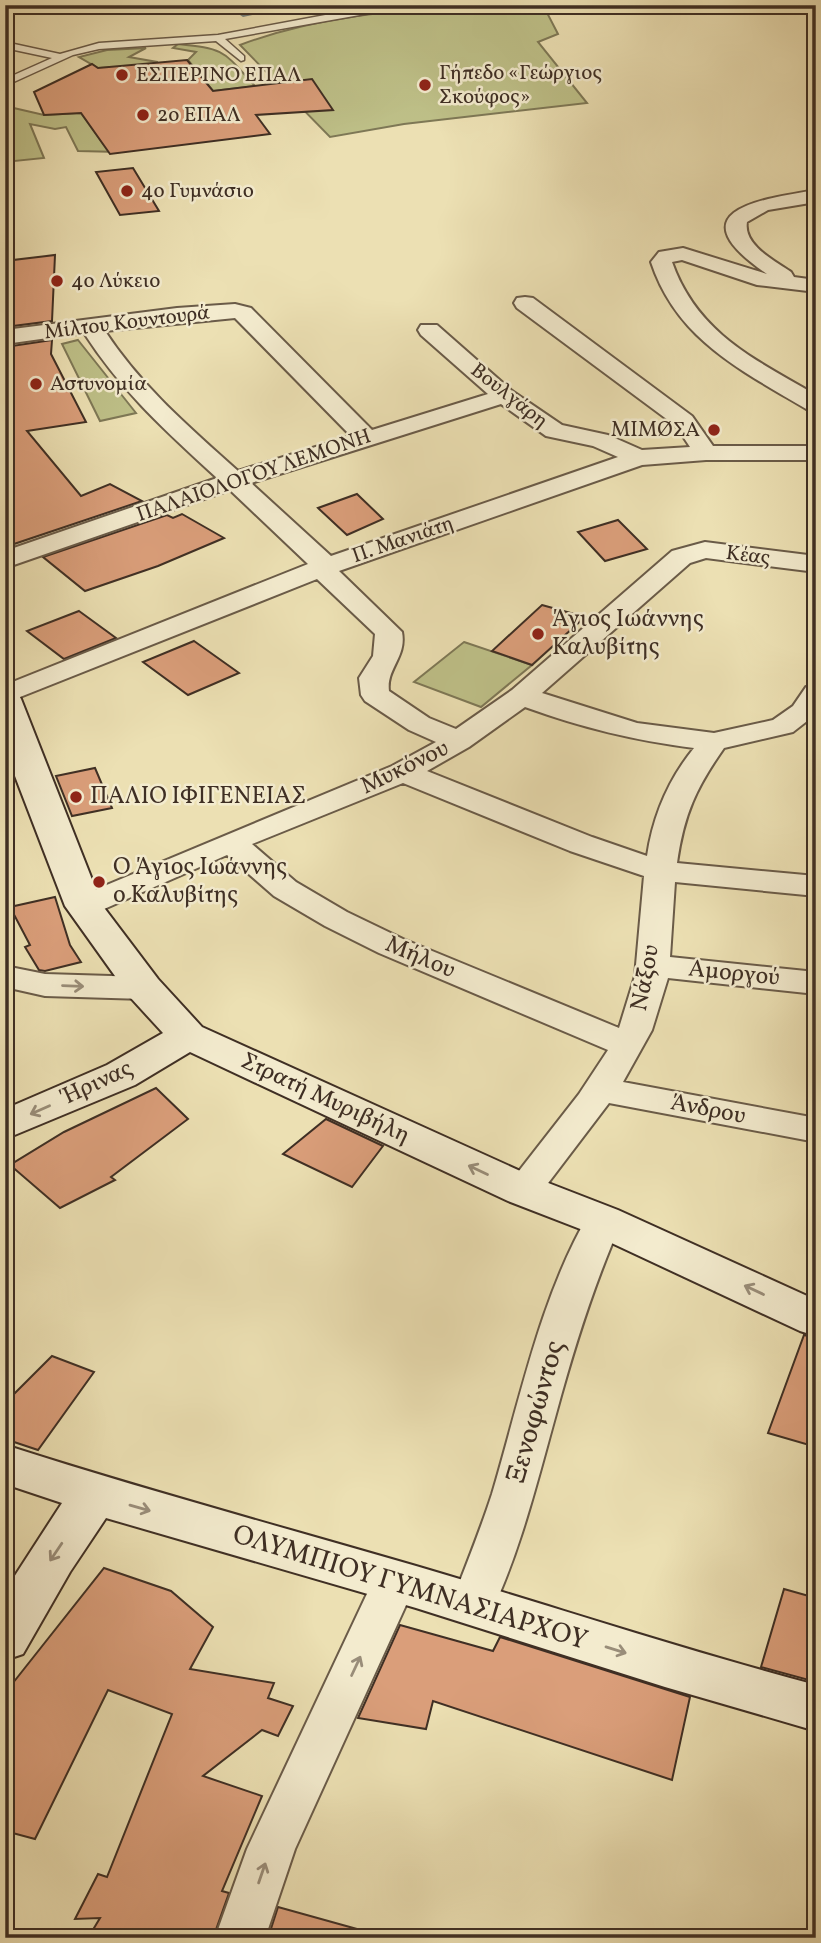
<svg xmlns="http://www.w3.org/2000/svg" width="821" height="1943" font-family="Vollkorn,serif">
<style>
.green{fill:#bec088;stroke:#7e7856;stroke-width:2}
.lines{fill:none;stroke-linecap:round;stroke-linejoin:round}
.stream{fill:#77827d;fill-rule:evenodd}
.building{fill:#da9e7a;stroke:#3f2f24;stroke-width:2}
.lane-casing{stroke:#6a5b48;stroke-width:3}
.street-casing{stroke:#6a5b48;stroke-width:4}
.secondary-casing{stroke:#3f2f24;stroke-width:4}
.lane{fill:#f3ebce;fill-rule:evenodd}
.street{fill:#f3ebce;fill-rule:evenodd}
.secondary{fill:#f3ebce;fill-rule:evenodd}
.oneway{stroke:#998d79}
.poi-dot{fill:#8f2418;stroke:#f3ebce;stroke-width:2.5}
.labels{text-anchor:middle;dominant-baseline:central;stroke-width:5;stroke-linejoin:round;paint-order:stroke}
.far-poi-label{font-size:21px;fill:#3f2f24;stroke:#f3ebce;text-anchor:start}
.far-street-label{font-size:21px;fill:#3f2f24;stroke:#f3ebce}
.poi-label{font-size:24px;fill:#3f2f24;stroke:#f3ebce;text-anchor:start}
.street-label{font-size:24px;fill:#3f2f24;stroke:#f3ebce}
.near-street-label{font-size:28px;fill:#3f2f24;stroke:#f3ebce}
</style>
<rect width="100%" height="100%" fill="#ece0b3"/>
<filter id="stains"><feTurbulence type="fractalNoise" baseFrequency=".00286" numOctaves="4"/><feColorMatrix values="0 0 0 0 .2 0 0 0 0 .09 0 0 0 0 .02 0 0 0 .5 -.17"/></filter>
<radialGradient id="worn" r=".72"><stop offset=".6" stop-color="#630" stop-opacity="0"/><stop offset="1" stop-color="#630" stop-opacity=".3"/></radialGradient>
<g class="green">
<path d="M477 5H543L558 34 538 42 587 103 404 124 330 137 240 45C317 16 396 10 477 5Z"/>
<path d="M178 44C226 49 223 51 255 86L213 91 188 60 196 52 173 48Z"/>
<path d="M146 48 129 57 157 62 158 65 98 68 79 57 107 50Z"/>
<path d="M5 106 44 115 81 113 104 145 120 152 78 151 66 127 55 129 30 124 44 158 5 162Z"/>
<path d="M78 340 136 413 100 421 62 344Z"/>
<path d="M464 642 532 665 481 707 414 682Z"/>
</g>
<g class="lines">
<path class="stream" d="M284 5H298L243 17 240 15Z"/>
</g>
<g class="building">
<path d="M187 60 213 91 312 79 333 110 256 115 270 134 110 154 81 113 44 115 34 92 92 64 98 68Z"/>
<path d="M133 168 159 211 120 215 96 172Z"/>
<path d="M55 255 52 321 5 327V261Z"/>
<path d="M52 340 51 354 86 422 27 431 81 496 110 484 142 501 5 547V347Z"/>
<path d="M357 494 383 519 347 535 318 508Z"/>
<path d="M182 514 224 538 158 566 85 591 43 557 167 515 173 518Z"/>
<path d="M618 520 647 549 605 561 578 532Z"/>
<path d="M542 605 585 617 532 665 492 651Z"/>
<path d="M79 611 116 638 64 659 27 631Z"/>
<path d="M194 641 239 673 188 695 143 662Z"/>
<path d="M95 768 112 808 72 816 56 776Z"/>
<path d="M55 897 70 945 81 962 45 971 39 970 25 947 30 945 10 907Z"/>
<path d="M156 1088 188 1119 111 1177 115 1180 60 1208 10 1165 64 1132Z"/>
<path d="M326 1119 383 1146 352 1187 283 1154Z"/>
<path d="M804 1335 816 1338V1447L768 1433Z"/>
<path d="M52 1356 94 1372 38 1450 5 1439V1403Z"/>
<path d="M104 1568 171 1591 213 1627 190 1669 274 1683 268 1698 293 1706 278 1736 262 1730 203 1776 262 1796 222 1891 229 1893 213 1938H88L100 1918 75 1919 98 1874 107 1877 172 1714 108 1690 35 1839 5 1831V1693Z"/>
<path d="M784 1589 816 1598V1682L761 1667Z"/>
<path d="M400 1625 493 1651 500 1637 690 1697 672 1780 433 1701 426 1729 358 1718Z"/>
<path d="M278 1907 357 1929 355 1938H268Z"/>
</g>
<g class="lines">
<g class="lane-casing">
<path id="lane" d="M379 5H416L225 39 244 56V60L241 61 216 41 99 49 73 55 5 86V79L52 58 5 48V42L60 54 99 43 218 35Z"/>
</g>
<g class="street-casing">
<g id="street">
<path d="M816 190V202L768 210 747 222C743 245 775 261 791 272L794 277 816 280V292L757 285 682 260 672 262C697 333 754 359 816 395V412L808 410C741 370 677 340 651 262L659 252 683 248 767 274C676 212 755 200 816 190Z"/>
<path d="M525 297 533 298 692 416 713 446H816V460H706L642 465 339 571 402 632C407 657 386 669 389 691L429 718 456 729 512 690 672 551 705 542 816 556V572L706 558 690 563 542 693 637 723 714 733 773 720 793 706 806 687 816 685V714L793 732 724 748C696 788 684 814 677 863L816 876V896L675 882 670 957 816 972V994L668 978 652 1030 623 1082 816 1118V1142L609 1103 536 1199 523 1203 510 1199 504 1190 579 1094 608 1050 379 953 325 926 274 896 227 855 95 913 84 916 73 913 68 906 73 899 392 766 436 742 409 730 365 701 361 695 359 678 373 656 375 634 317 579 5 703V685L308 564 230 490 5 568V551L217 478C166 431 122 392 84 333L5 344V330L177 308 235 304 251 308 372 430 488 394 421 335 418 330 421 325H437L512 391 562 425 608 435 642 450 690 447 676 426 517 308 514 303 517 298ZM235 318 351 436 238 471C189 427 141 386 105 331ZM501 404 546 436 593 446 618 457 331 556 251 483ZM525 707C584 728 632 740 694 748 668 780 653 816 647 856L592 837 427 771 469 747ZM403 783 570 851 644 876 635 976 619 1028 403 939 347 912 296 882 252 844Z"/>
<path d="M5 966 45 974 144 977 156 980 161 988 156 996 144 999 45 996 5 987Z"/>
<path d="M603 1208 616 1212 622 1221C594 1283 574 1348 556 1414 537 1482 520 1553 489 1617L473 1623 457 1617 451 1604C465 1568 480 1531 492 1494 520 1400 540 1297 590 1212Z"/>
<path d="M395 1563 411 1568 417 1581 295 1849 265 1938H215L247 1849 373 1581 379 1568Z"/>
</g>
</g>
<g class="secondary-casing">
<g id="secondary">
<path d="M5 689 17 692 21 699 102 905 158 979 202 1027 538 1179 618 1210 816 1300V1336L800 1331 588 1232 508 1201 190 1052 135 1085 5 1139V1109L107 1065 163 1033 130 997 65 906 5 750Z"/>
<path d="M5 1445C141 1489 279 1526 416 1566 549 1605 681 1649 816 1685V1731L665 1687 416 1608 106 1518 70 1572 23 1654 5 1660V1591L62 1503 5 1484Z"/>
</g>
</g>
<use href="#lane" class="lane"/>
<use href="#street" class="street"/>
<use href="#secondary" class="secondary"/>
</g>
<defs><path id="oneway-shaft" d="M-6 0H5M1.5-3L5.5 0L1.5 3" fill="none" stroke-width="1.6" stroke-linecap="round" stroke-linejoin="round" transform="scale(1.75)"/></defs>
<g class="oneway">
<use href="#oneway-shaft" transform="translate(73 986) rotate(2)"/>
<use href="#oneway-shaft" transform="translate(40 1110) rotate(156)"/>
<use href="#oneway-shaft" transform="translate(478 1170) rotate(-155)"/>
<use href="#oneway-shaft" transform="translate(754 1290) rotate(-155)"/>
<use href="#oneway-shaft" transform="translate(140 1508) rotate(16)"/>
<use href="#oneway-shaft" transform="translate(56 1552) rotate(124)"/>
<use href="#oneway-shaft" transform="translate(616 1650) rotate(17)"/>
<use href="#oneway-shaft" transform="translate(356 1666) rotate(-65)"/>
<use href="#oneway-shaft" transform="translate(262 1873) rotate(-71)"/>
</g>
<g class="poi-dot">
<circle cx="122" cy="75" r="7"/>
<circle cx="425" cy="85" r="7"/>
<circle cx="143" cy="115" r="7"/>
<circle cx="127" cy="191" r="7"/>
<circle cx="57" cy="281" r="7"/>
<circle cx="36" cy="384" r="7"/>
<circle cx="714" cy="430" r="7"/>
<circle cx="538" cy="634" r="7"/>
<circle cx="76" cy="797" r="7"/>
<circle cx="99" cy="882" r="7"/>
</g>
<g class="labels">
<g class="far-poi-label">
<text x="439" y="73">Γήπεδο «Γεώργιος<tspan x="439" dy="24">Σκούφος»</tspan></text>
<text x="136" y="75">ΕΣΠΕΡΙΝΟ ΕΠΑΛ</text>
<text x="157" y="115">2ο ΕΠΑΛ</text>
<text x="141" y="191">4ο Γυμνάσιο</text>
<text x="71" y="281">4ο Λύκειο</text>
<text x="50" y="384">Αστυνομία</text>
<text x="700" y="430" text-anchor="end">MIMØΣΑ</text>
</g>
<g class="far-street-label">
<text transform="translate(127 323) rotate(-7)">Μίλτου Κουντουρά</text>
<text transform="translate(509 396) rotate(38)">Βουλγάρη</text>
<text transform="translate(254 476) rotate(-19)">ΠΑΛΑΙΟΛΟΓΟΥ ΛΕΜΟΝΗ</text>
<text transform="translate(403 540) rotate(-19)">Π. Μανιάτη</text>
<text transform="translate(748 556) rotate(7)">Κέας</text>
</g>
<g class="poi-label">
<text x="552" y="620">Άγιος Ιωάννης<tspan x="552" dy="28">Καλυβίτης</tspan></text>
<text x="90" y="797">ΠΑΛΙΟ ΙΦΙΓΕΝΕΙΑΣ</text>
<text x="113" y="868">Ο Άγιος Ιωάννης<tspan x="113" dy="28">ο Καλυβίτης</tspan></text>
</g>
<g class="street-label">
<text transform="translate(405 768) rotate(-26)">Μυκόνου</text>
<text transform="translate(420 958) rotate(23)">Μήλου</text>
<text transform="translate(734 974) rotate(6)">Αμοργού</text>
<text transform="translate(646 978) rotate(-79)">Νάξου</text>
<text transform="translate(98 1083) rotate(-25)">Ήρινας</text>
<text transform="translate(325 1099) rotate(25)">Στρατή Μυριβήλη</text>
<text transform="translate(708 1110) rotate(11)">Άνδρου</text>
</g>
<g class="near-street-label">
<text transform="translate(536 1412) rotate(-74)">Ξενοφώντος</text>
<text transform="translate(410 1588) rotate(17)">ΟΛΥΜΠΙΟΥ ΓΥΜΝΑΣΙΑΡΧΟΥ</text>
</g>
</g>
<rect width="821" height="1943" fill="none" stroke="#ece0b3" stroke-width="28"/>
<rect x="7" y="7" width="807" height="1929" fill="none" stroke="#3f2f24" stroke-width="3.5"/>
<rect x="14" y="14" width="793" height="1915" fill="none" stroke="#3f2f24" stroke-width="2"/>
<rect width="100%" height="100%" filter="url(#stains)"/>
<rect width="100%" height="100%" fill="url(#worn)"/>
</svg>
